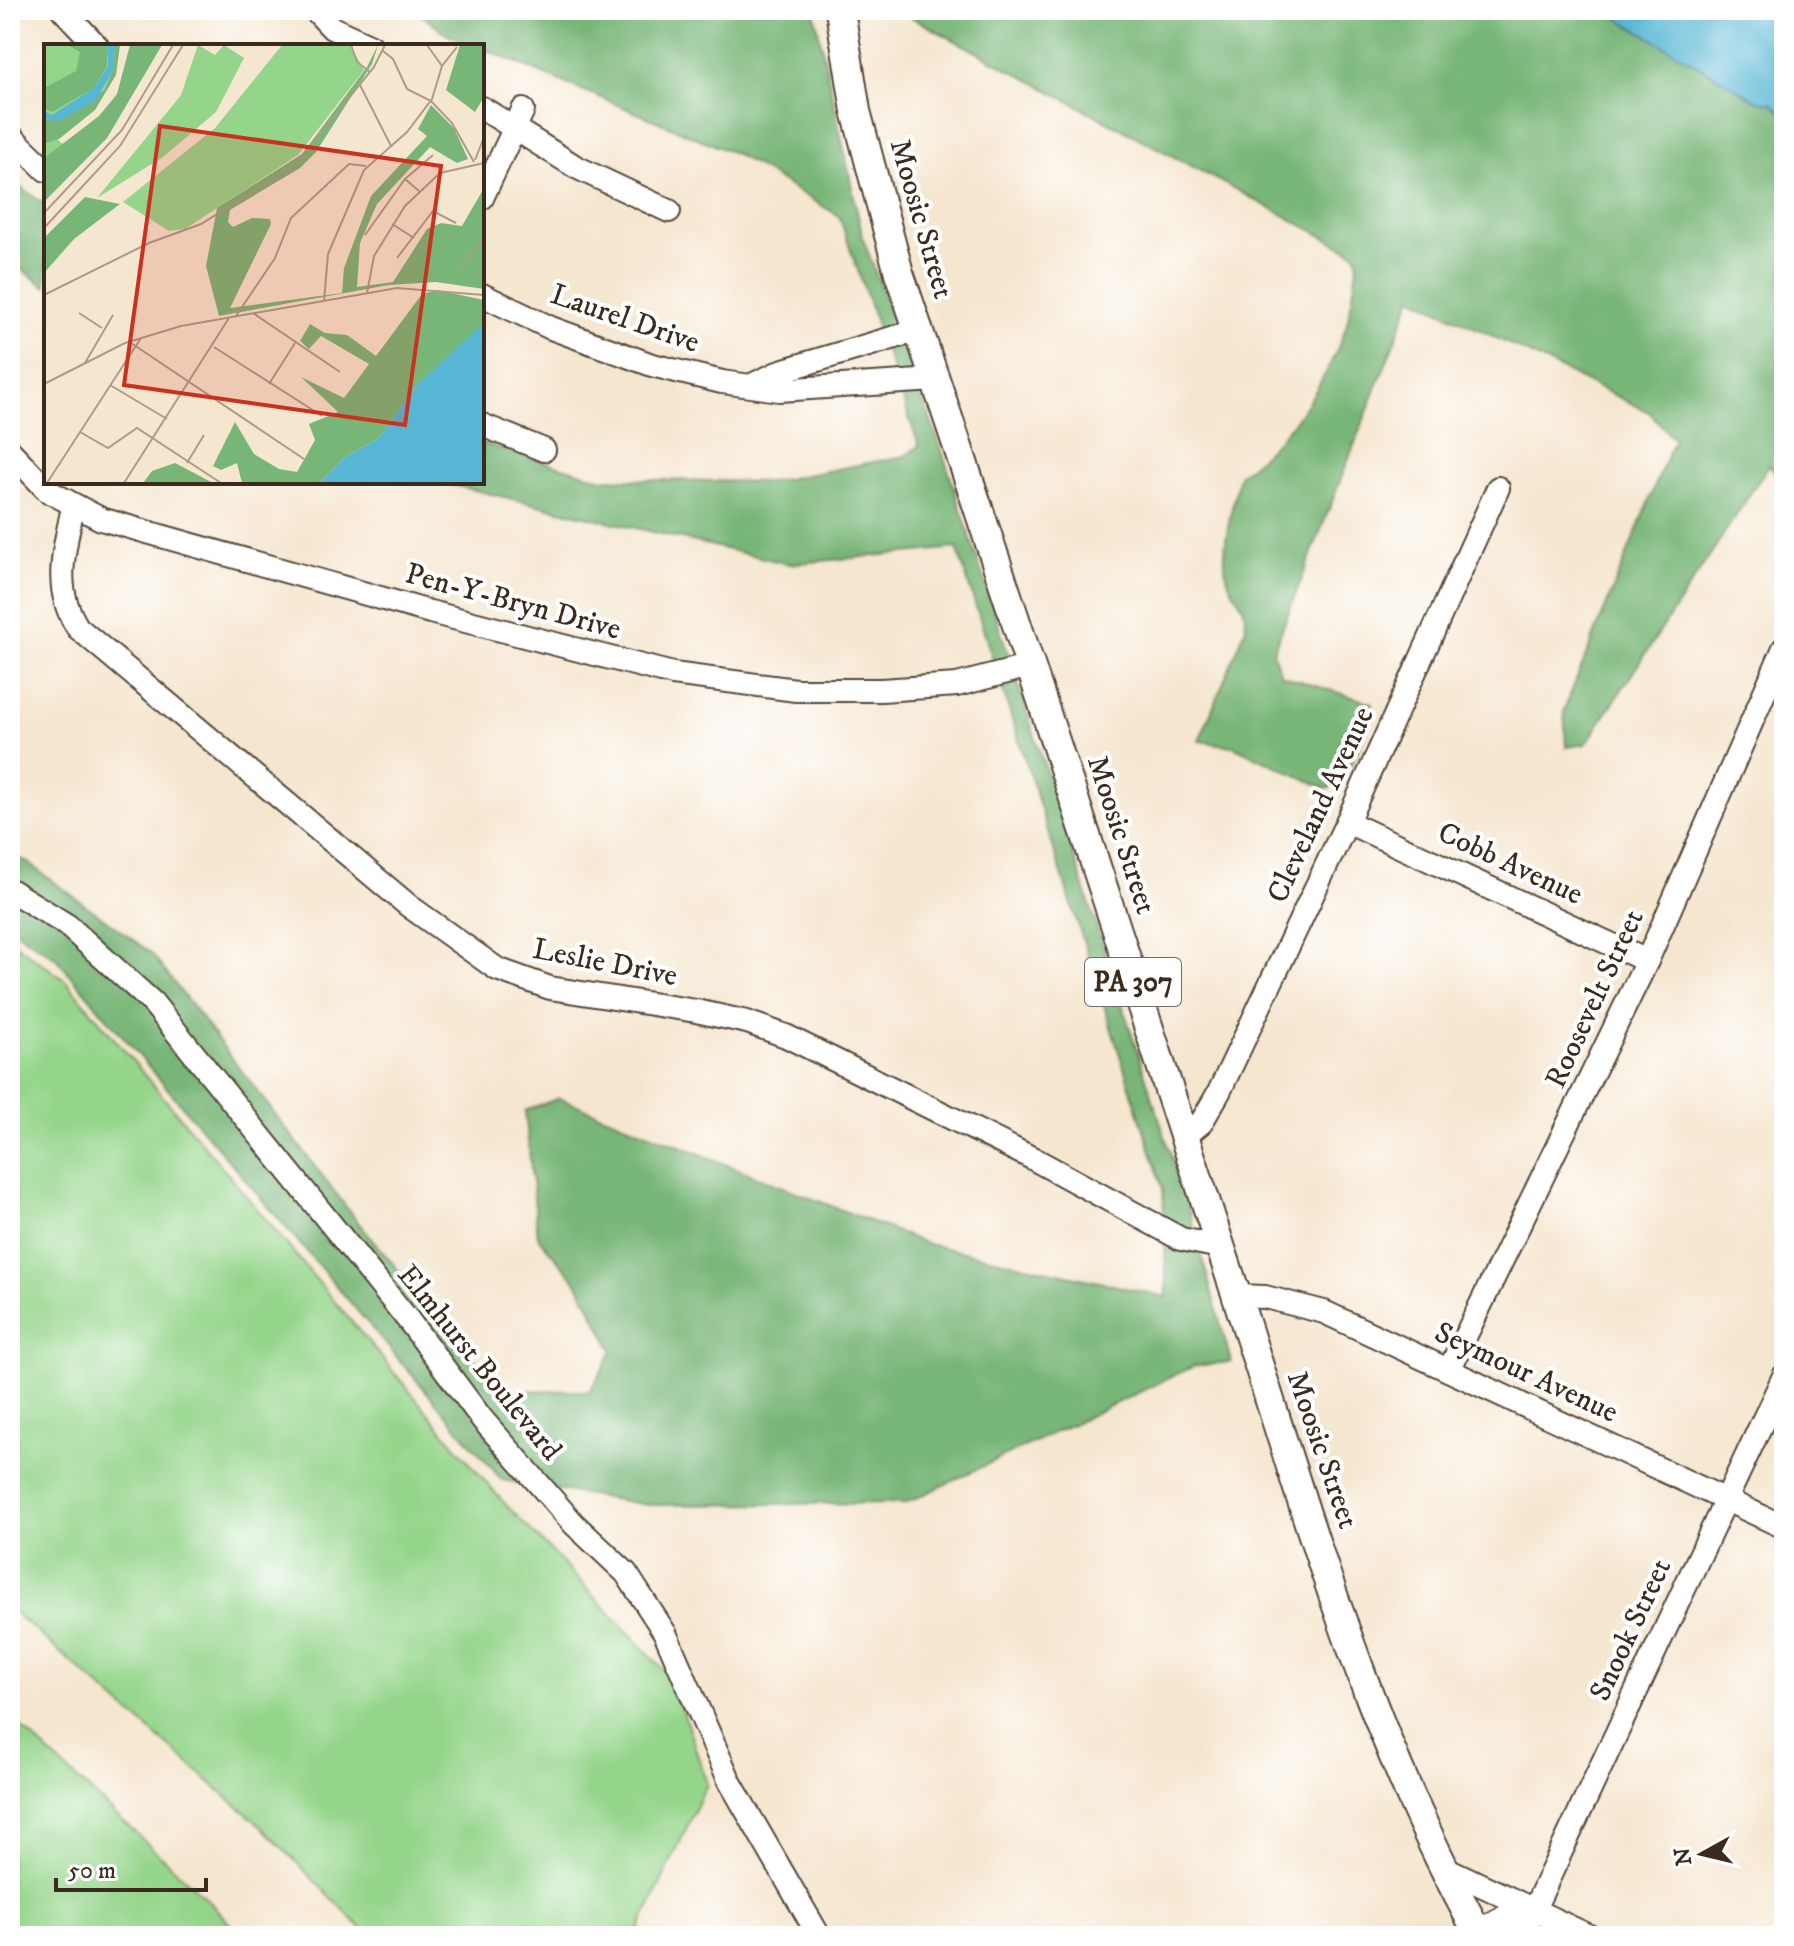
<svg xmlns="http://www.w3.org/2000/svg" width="1794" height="1946" font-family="'IM FELL DW Pica',serif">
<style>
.green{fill:#95d58b;stroke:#688054;stroke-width:2}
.forest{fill:#78b677;stroke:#5a704a;stroke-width:2}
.water{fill:#56b6d4;stroke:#487079;stroke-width:2}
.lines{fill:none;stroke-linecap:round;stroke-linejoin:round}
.minor-casing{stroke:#574639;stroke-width:26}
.major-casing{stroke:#574639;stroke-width:32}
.minor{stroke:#fff;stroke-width:22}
.major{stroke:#fff;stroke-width:28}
.labels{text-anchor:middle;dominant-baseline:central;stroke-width:8;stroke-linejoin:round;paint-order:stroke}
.shield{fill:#fff;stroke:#766a62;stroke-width:2}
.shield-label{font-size:28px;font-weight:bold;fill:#3b2a1e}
.street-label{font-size:30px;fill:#3b2a1e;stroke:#fff}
.inset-road{fill:none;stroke:#ab9b88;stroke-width:2}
.view{fill:#c8321e;fill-opacity:0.15;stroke:#c8321e;stroke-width:4}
.inset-edge{fill:none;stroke:#3b2a1e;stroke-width:4}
</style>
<rect width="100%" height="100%" fill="#fff"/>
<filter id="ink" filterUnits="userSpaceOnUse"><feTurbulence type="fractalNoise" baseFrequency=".0125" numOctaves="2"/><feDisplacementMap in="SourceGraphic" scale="16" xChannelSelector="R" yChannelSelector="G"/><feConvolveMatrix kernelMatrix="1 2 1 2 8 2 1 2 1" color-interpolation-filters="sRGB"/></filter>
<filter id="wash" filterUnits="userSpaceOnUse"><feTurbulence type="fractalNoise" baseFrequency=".006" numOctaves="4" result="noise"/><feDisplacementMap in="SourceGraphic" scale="32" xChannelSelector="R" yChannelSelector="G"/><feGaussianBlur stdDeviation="1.8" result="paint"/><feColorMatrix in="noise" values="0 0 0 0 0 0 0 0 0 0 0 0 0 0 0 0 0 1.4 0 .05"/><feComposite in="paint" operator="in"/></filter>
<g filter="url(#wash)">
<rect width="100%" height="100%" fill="#f5e6cf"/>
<g class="green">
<path d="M10 940 66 981 495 1493 672 1678 707 1784 636 1936H369L262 1827 10 1609Z"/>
<path d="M10 1717 207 1899 241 1936H10Z"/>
</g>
<g class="forest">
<path d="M415 10H814L863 239 940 445 1189 1210 1231 1362 1194 1366 906 1503 647 1505 502 1480 55 957 10 928V855L25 861 151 953 361 1226 500 1390 590 1391 613 1351 577 1282 538 1237 525 1111 559 1098 927 1244 1167 1297 1163 1189 957 548 789 564 440 482H482V443L603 479 770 482 905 456 919 446 839 216 736 154 445 33Z"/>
<path d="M898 10H1604L1758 101 1773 104 1779 111 1784 108V483L1769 465 1586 744 1566 747 1564 710 1674 439 1649 412 1412 297 1273 652 1281 675 1372 703C1368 730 1352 778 1327 789L1233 746 1199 741 1245 631C1249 604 1236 602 1228 580 1218 553 1234 503 1239 475 1287 439 1322 390 1344 333 1352 311 1354 284 1358 261L1355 253Z"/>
<path d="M10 180 46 205V287L10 261Z"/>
</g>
<path class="water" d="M1604 10H1784V108L1779 111 1773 104 1758 101Z"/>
</g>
<g filter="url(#ink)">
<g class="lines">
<g class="minor-casing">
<g id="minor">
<path d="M63 10 97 46"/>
<path d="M315 10 332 28 371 46"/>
<path d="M482 108 576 167 669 211"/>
<path d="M10 135 46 170"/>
<path d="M482 198 523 110"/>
<path d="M482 295 551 328 652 365 722 382 779 390 935 380"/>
<path d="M754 384 784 370 919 330"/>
<path d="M482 425 544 450"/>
<path d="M10 451 48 491 101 519 430 612 673 674 796 690H881L957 685 1030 666"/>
<path d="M73 507C64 551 52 589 78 628L409 906 497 969 550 988 696 1011 747 1022 786 1036 1032 1158 1181 1239 1220 1247"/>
<path d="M1347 822 1647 961"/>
<path d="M10 890 67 925 153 1003 409 1321 482 1419 574 1524 626 1573 665 1633 730 1782 819 1936"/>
<path d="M1184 1137 1201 1123 1219 1092 1347 822 1498 488"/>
<path d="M1236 1296 1265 1297 1324 1312 1784 1527"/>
<path d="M1449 1370 1647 961 1784 648"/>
<path d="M1443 1867 1589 1936"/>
<path d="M1477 1931 1516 1911 1534 1910"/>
<path d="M1516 1936 1528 1922 1784 1376"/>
</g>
</g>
<g class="major-casing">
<path id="major" d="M840 10 856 111 899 273C1015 611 1123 952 1235 1291 1306 1509 1367 1735 1480 1936"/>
</g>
<use href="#minor" class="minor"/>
<use href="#major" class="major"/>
</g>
</g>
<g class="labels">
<rect class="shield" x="1085" y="958" width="96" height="48" rx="6"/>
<g class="shield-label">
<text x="1133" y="982">PA 307</text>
</g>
<g class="street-label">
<text transform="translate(921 219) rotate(74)">Moosic Street</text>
<text transform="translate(625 319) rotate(19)">Laurel Drive</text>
<text transform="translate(513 602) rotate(15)">Pen-Y-Bryn Drive</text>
<text transform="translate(1321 805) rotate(-65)">Cleveland Avenue</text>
<text transform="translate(1121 835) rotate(72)">Moosic Street</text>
<text transform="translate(1510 864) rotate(25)">Cobb Avenue</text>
<text transform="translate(605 963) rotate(11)">Leslie Drive</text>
<text transform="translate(1595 999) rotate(-65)">Roosevelt Street</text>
<text transform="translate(479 1363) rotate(51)">Elmhurst Boulevard</text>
<text transform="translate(1526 1373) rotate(25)">Seymour Avenue</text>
<text transform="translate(1322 1450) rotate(71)">Moosic Street</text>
<text transform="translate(1631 1630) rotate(-65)">Snook Street</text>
</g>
</g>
<g transform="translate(44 44)">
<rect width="440" height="440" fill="#f5e6cf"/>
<path d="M0 1H73L69 28 56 53 13 95 20 101 0 114ZM154 1 171 11 180 1 200 14 172 68 119 113 53 154 137 51ZM238 1H306L320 26 254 111 141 185 125 187 79 158 171 84Z" fill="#95d58b"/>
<path d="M23 1H64L63 22 50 44 8 68 0 64V44L32 27 36 8ZM71 1H76L72 31 51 66 15 95 0 100V75L15 77 60 46 69 26ZM86 1H118L63 94 0 158V114L55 72 73 50ZM334 1 328 20 272 108 256 124 186 166 184 178 189 183 208 174 226 175 227 180 186 264 298 249 300 224 327 152 383 92 374 85 387 61 410 84 424 115 413 119 386 103 333 160 316 199 313 243 349 238 383 185 397 179 418 182 440 144V245L392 238 345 241 175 272 162 222 173 164 258 110 323 23ZM416 1H440V53L431 68 402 46ZM41 153 76 160 30 195 0 229V194ZM393 246 440 256V285L372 343 334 395 301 413 275 439H198L193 419 177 426 169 422 191 378 210 410 235 425 253 428 271 396 265 380 294 368 257 333 300 354 325 320 277 292 265 305 256 297 266 280 281 289 303 291 332 312 378 250ZM131 419 169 439H99L108 427Z" fill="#78b677"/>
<path d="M64 1H71L69 26 52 56 15 77 0 75V67L8 71 50 44 64 22ZM435 283 440 285V439H275L301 413 334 395 373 341Z" fill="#56b6d4"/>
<path class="inset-road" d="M307 1 313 18 326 28M383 1 398 22M339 7 349 15 363 45 387 57 408 79 430 118M316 41 347 102M431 116 440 93M361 135 389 111M0 169 78 86 129 1M348 180 370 194M0 184 76 102 139 1M321 191 361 135 375 147M353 214 389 167 412 179M417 224 440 193M323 249 330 212 361 162 396 129 440 119M0 251 105 199 157 180 249 123 330 23 341 1M280 257 284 210 320 126 363 88 388 55 398 22 413 3M35 269 58 284M209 269 296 328M192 272 231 214 247 174 305 120 322 122M84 297 260 415M170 303 278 372M41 319 69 271M0 340 81 299 137 282 353 244 440 251M225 340 251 299M66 341 123 375M36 388 64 404 93 384 177 439M143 419 160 391M3 439 97 294M80 439 185 274"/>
<path class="view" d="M116 82 397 122 361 381 80 341Z"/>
<rect width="440" height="440" class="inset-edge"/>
</g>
<rect width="1794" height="1946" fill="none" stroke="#fff" stroke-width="40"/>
<g transform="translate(1702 1854) rotate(262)" stroke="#ffffff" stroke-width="6" paint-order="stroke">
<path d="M0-6L14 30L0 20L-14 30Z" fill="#3b2a1e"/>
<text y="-12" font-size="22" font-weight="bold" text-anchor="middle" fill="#3b2a1e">N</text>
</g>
<path d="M56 1878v12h150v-12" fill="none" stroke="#3b2a1e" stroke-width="4"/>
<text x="68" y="1878" font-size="24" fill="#3b2a1e" stroke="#ffffff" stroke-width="6" paint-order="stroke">50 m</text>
</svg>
